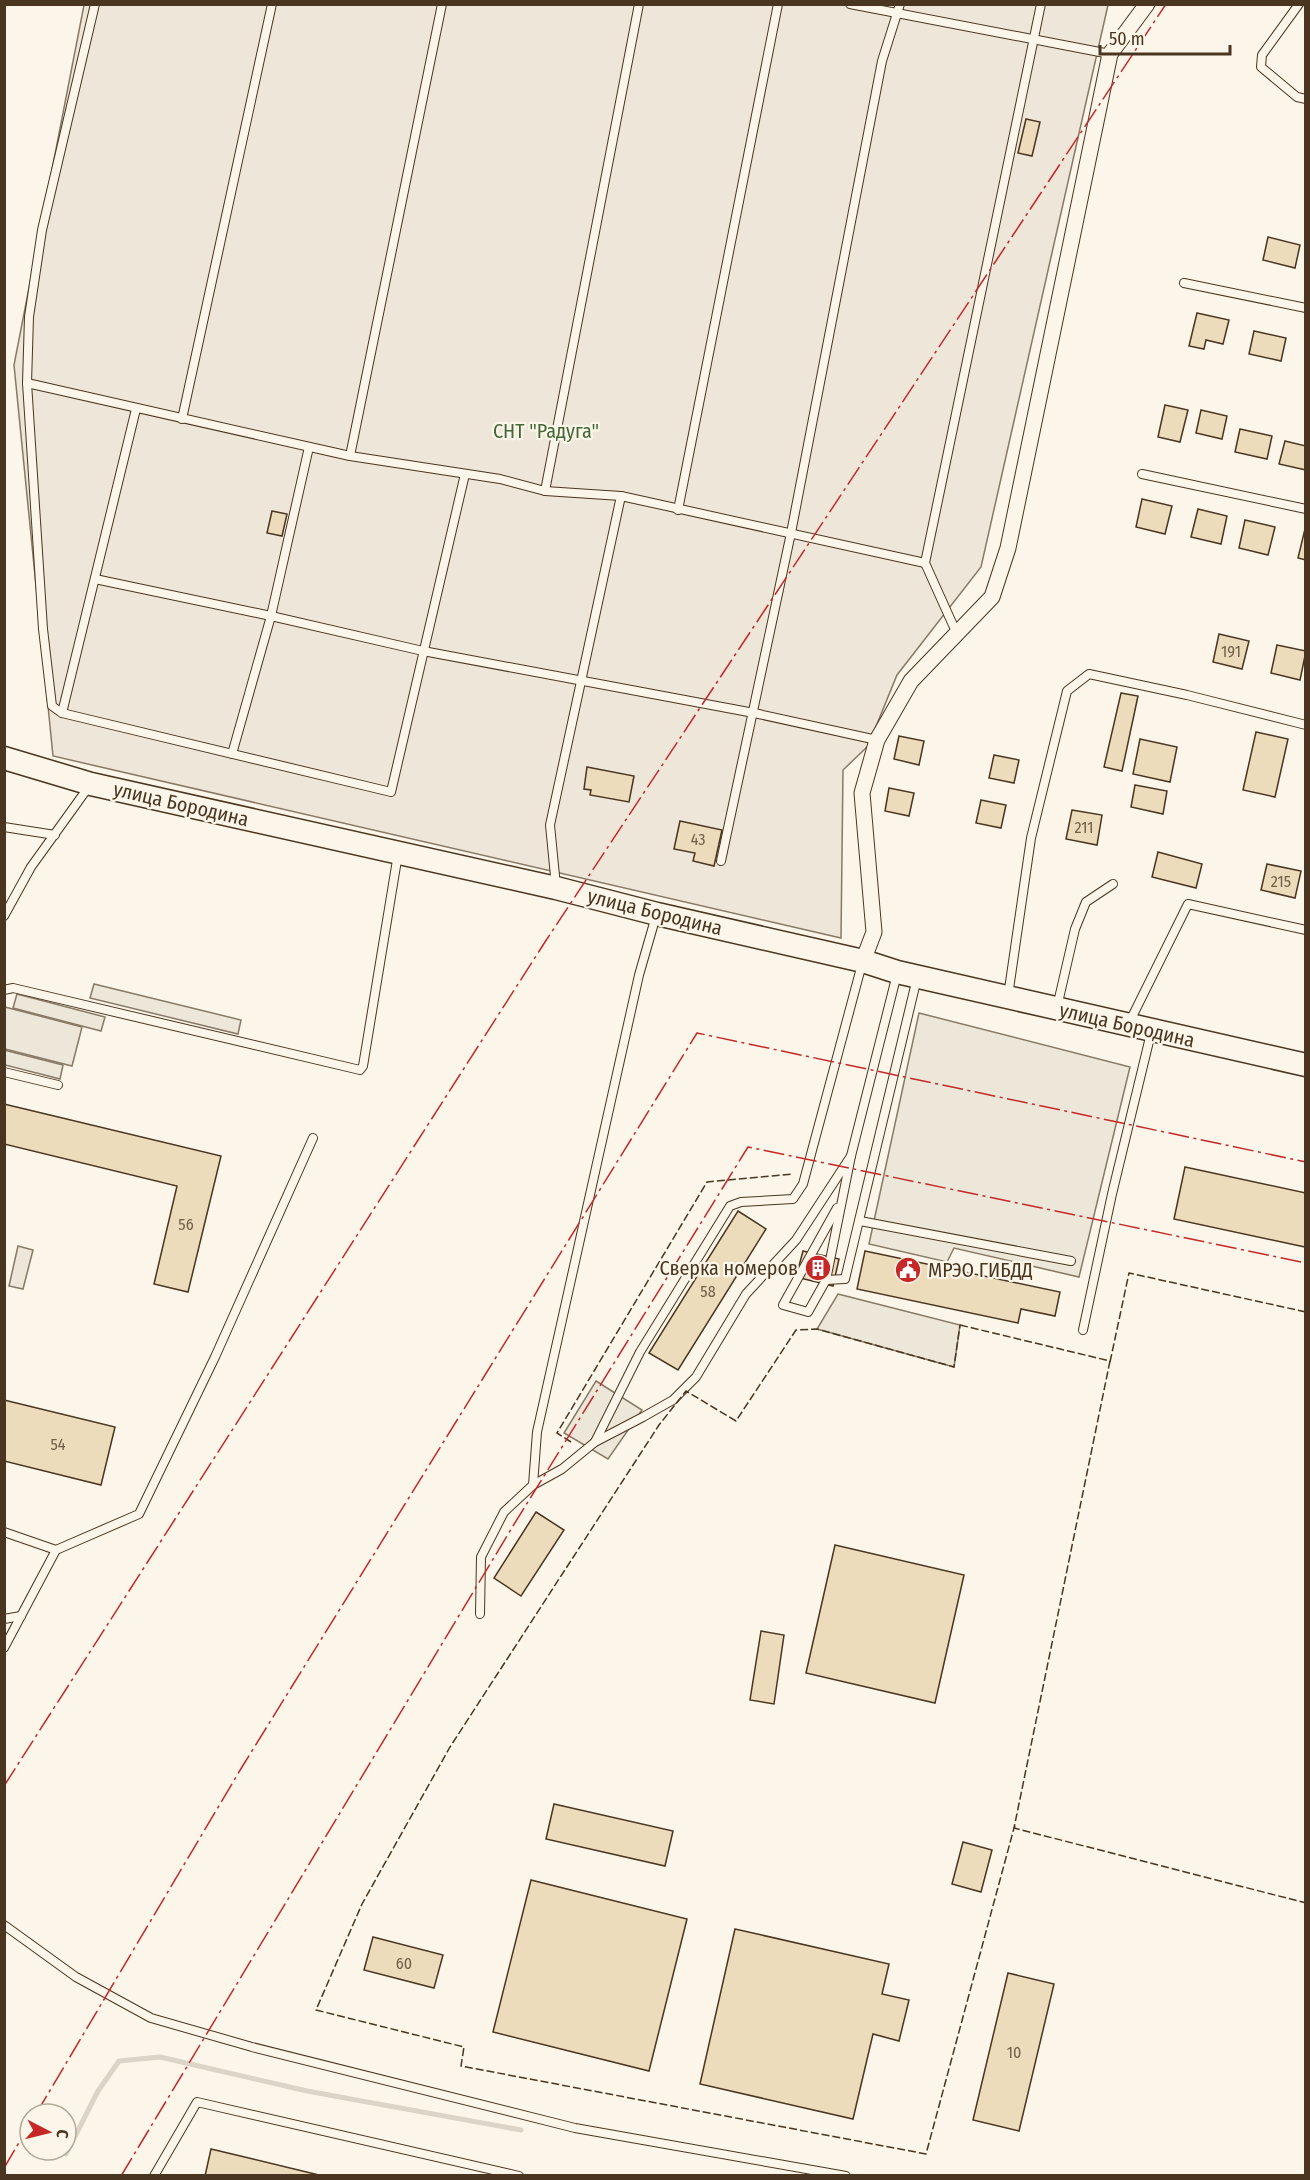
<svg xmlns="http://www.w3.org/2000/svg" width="1310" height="2180" font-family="'Fira Sans Condensed',sans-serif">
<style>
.green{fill:#ede6d9;stroke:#887966;stroke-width:1.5}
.parking{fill:#ede7d9;stroke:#887966;stroke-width:1.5}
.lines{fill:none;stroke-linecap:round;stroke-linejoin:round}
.stream{stroke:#dcd4c6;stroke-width:5}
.building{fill:#ecdcbc;stroke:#4a3520;stroke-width:1.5}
.service-casing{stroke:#4a3520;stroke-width:10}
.minor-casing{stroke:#4a3520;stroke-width:17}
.secondary-casing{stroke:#4a3520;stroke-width:25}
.service{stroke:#fbf6e9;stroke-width:8}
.minor{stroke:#fbf6e9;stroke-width:15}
.secondary{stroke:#fbf6e9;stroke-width:22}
.fence{stroke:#4a3520;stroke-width:1.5;stroke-dasharray:8 3;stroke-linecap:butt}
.power{stroke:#c62828;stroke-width:1.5;stroke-dasharray:21 4.5 3 4.5;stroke-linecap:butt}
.labels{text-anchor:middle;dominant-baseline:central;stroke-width:4.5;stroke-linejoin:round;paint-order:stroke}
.number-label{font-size:16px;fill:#725f47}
.park-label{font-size:20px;fill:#436837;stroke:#fbf6e9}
.street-label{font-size:20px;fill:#4a3520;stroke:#fbf6e9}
.poi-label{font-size:20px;fill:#4a3520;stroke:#fbf6e9;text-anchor:end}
</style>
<rect width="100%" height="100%" fill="#fbf6e9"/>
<g class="green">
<path d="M84 5H1108L981 567 897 675 868 746 843 770 841 938 53 756 14 365Z"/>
<path d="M18 1246 33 1250 23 1289 9 1286Z"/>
</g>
<g class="parking">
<path d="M94 984 241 1020 238 1034 90 998Z"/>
<path d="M17 994 105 1017 101 1031 13 1008Z"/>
<path d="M5 1007 82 1027 72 1066 5 1049Z"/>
<path d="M919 1013 1130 1067 1079 1277 954 1248 947 1262 869 1244Z"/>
<path d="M4 1050 63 1065 60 1079 5 1065Z"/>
<path d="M838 1294 960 1325 954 1367 817 1329Z"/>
<path d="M596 1381 642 1410 608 1459 564 1433Z"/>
</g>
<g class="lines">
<path class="stream" d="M66 2154 98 2091 119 2061 160 2057 307 2091 521 2130"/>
</g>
<g class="building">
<path d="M1026 119 1040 122 1032 156 1018 153Z"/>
<path d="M1268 237 1300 245 1295 268 1263 260Z"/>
<path d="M1197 313 1229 320 1223 344 1206 340 1204 349 1189 346Z"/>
<path d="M1254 331 1286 338 1281 361 1249 354Z"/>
<path d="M1165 405 1188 410 1180 442 1158 437Z"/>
<path d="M1201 410 1227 416 1222 439 1196 433Z"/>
<path d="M1240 429 1272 436 1267 459 1235 452Z"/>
<path d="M1285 441 1306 446V470L1279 464Z"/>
<path d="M1142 499 1172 506 1165 534 1136 527Z"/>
<path d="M1198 509 1227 516 1221 544 1191 537Z"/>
<path d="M272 511 287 514 282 536 267 533Z"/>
<path d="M1245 520 1275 527 1268 555 1239 548Z"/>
<path d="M1305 529H1306V560L1298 558Z"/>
<path d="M1219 634 1249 641 1242 669 1213 662Z"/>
<path d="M1277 645 1306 651 1300 680 1271 673Z"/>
<path d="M1121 693 1138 696 1122 771 1104 767Z"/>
<path d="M1256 732 1288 739 1275 797 1243 790Z"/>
<path d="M899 736 924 741 919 765 894 759Z"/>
<path d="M1140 739 1177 747 1170 782 1133 774Z"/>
<path d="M994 755 1019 760 1014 783 989 778Z"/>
<path d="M587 767 634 776 629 802 590 795 591 790 584 789Z"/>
<path d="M1135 785 1167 791 1163 814 1131 807Z"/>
<path d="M889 788 914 793 909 816 885 811Z"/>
<path d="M981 800 1006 805 1001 828 976 823Z"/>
<path d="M1072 810 1102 815 1097 845 1066 839Z"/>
<path d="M680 821 722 830 714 866 693 861 695 853 674 849Z"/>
<path d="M1158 852 1202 864 1196 888 1152 877Z"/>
<path d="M1267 864 1301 871 1295 898 1261 890Z"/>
<path d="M4 1104 221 1156 188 1292 154 1284 177 1186 4 1144Z"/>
<path d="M1185 1167 1306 1193 1305 1247 1174 1219Z"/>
<path d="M738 1211 766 1229 678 1370 649 1353Z"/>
<path d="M803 1251 839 1259 833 1286 796 1277Z"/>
<path d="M865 1251 1060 1292 1055 1316 1021 1309 1018 1323 857 1289Z"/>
<path d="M4 1400 115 1427 101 1485 4 1461Z"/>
<path d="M536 1512 564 1530 521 1596 494 1578Z"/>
<path d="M835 1545 964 1575 935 1703 806 1673Z"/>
<path d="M761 1631 784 1635 774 1704 750 1700Z"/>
<path d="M554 1804 673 1831 665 1866 546 1839Z"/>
<path d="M963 1842 992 1850 981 1892 952 1884Z"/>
<path d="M531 1880 687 1919 649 2071 493 2032Z"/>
<path d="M735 1929 889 1964 882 1994 909 2000 899 2041 873 2034 853 2119 700 2084Z"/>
<path d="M373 1937 443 1955 434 1988 364 1970Z"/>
<path d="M1008 1973 1054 1984 1019 2131 973 2120Z"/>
<path d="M211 2149 253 2159 323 2176H205Z"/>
</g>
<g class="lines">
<g class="service-casing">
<g id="service">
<path d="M95 4 42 230 29 317 27 383 43 629 52 706 62 713 391 792 465 474"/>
<path d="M850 4 1110 54"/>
<path d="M1299 4 1262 55 1261 67 1297 97 1306 99"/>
<path d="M1184 283 1306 308"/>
<path d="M27 383 350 456 500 479 545 491 621 496 925 563"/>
<path d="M182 419 272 4"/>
<path d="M350 456 442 4"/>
<path d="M1142 474 1306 509"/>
<path d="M545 491 639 4"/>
<path d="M678 510 778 4"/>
<path d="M95 579 271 616 423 651 754 713 877 740"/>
<path d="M957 634 925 563 1041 4"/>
<path d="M62 713 136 409"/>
<path d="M232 754 271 616 309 447"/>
<path d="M4 827 55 835"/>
<path d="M721 861 791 533 882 61 900 4"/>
<path d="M556 886 550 825 621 496"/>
<path d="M4 916 31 867 90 785"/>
<path d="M897 974 851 1156 826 1280 845 1279 917 978"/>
<path d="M4 990 13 988 360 1070 363 1066 398 854"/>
<path d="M1008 996 1031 838 1067 691 1089 674 1187 695 1306 725"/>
<path d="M1057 1007 1075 929 1086 902 1113 884"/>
<path d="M1130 1021 1188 904 1306 930"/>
<path d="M4 1072 58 1085"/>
<path d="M851 1156 796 1240 746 1294 696 1377 673 1400 643 1417 595 1442 640 1352 730 1206 741 1202 793 1199 803 1184 862 964"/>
<path d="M860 1221 1071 1261"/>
<path d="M826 1280 808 1312 783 1305 837 1208"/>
<path d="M1083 1330 1112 1194 1151 1033"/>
<path d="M533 1485 562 1469 595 1442"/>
<path d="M4 1532 56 1550"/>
<path d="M480 1614 481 1557 504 1512 533 1485 537 1432 639 975 656 916"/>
<path d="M4 1619 21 1616"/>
<path d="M4 1648 56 1550 139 1514 215 1357 313 1138"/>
<path d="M4 1925 76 1977 151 2018 252 2047 575 2128 846 2176"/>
<path d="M154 2176 197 2102 519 2176"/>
</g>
</g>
<g class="minor-casing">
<path id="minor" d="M863 961 874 932 862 793 877 740 911 681 992 597 1008 548 1110 54 1147 4"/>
</g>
<g class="secondary-casing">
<path id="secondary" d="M4 758 91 784 556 888 657 914 863 961 897 972 1306 1065"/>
</g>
<use href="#service" class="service"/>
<use href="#minor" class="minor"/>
<use href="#secondary" class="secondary"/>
<g class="fence">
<path d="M960 1325 1110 1361 1014 1828 926 2154 461 2066 464 2047 316 2010 362 1904 450 1747 659 1425 686 1391 736 1421 796 1330 817 1329 954 1367Z"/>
<path d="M1110 1362 1129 1273 1306 1312"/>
<path d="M571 1442 557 1433 707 1182 792 1174"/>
<path d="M1015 1826 1014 1828 1306 1903"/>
</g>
<g class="power">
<path d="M4 1786 545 942 1166 4"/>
<path d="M36 2114 242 1767 697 1033 1306 1162"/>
<path d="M4 2168 30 2124"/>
<path d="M121 2176 513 1526 748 1147 1306 1263"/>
</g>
</g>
<defs>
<g id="building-disc" transform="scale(1.35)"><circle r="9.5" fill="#c62828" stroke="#fbf6e9"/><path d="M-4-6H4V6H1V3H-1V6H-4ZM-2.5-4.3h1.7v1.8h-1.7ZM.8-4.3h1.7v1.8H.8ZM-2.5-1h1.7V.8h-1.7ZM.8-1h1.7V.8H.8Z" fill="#fff"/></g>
<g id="civic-disc" transform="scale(1.35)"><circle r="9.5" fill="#c62828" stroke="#fbf6e9"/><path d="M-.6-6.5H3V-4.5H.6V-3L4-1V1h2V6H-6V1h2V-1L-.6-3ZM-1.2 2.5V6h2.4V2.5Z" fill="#fff"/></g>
</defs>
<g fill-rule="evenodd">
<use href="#building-disc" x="818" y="1268"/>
<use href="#civic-disc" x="908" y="1270"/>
</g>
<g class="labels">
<g class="number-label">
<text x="1231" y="651">191</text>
<text x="1084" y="827">211</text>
<text x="698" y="839">43</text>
<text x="1281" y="881">215</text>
<text x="186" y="1224">56</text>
<text x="708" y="1291">58</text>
<text x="58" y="1444">54</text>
<text x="404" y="1963">60</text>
<text x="1014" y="2052">10</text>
</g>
<g class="park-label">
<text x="546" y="431">СНТ "Радуга"</text>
</g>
<g class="street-label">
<text transform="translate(181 804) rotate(13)">улица Бородина</text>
<text transform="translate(655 912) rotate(14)">улица Бородина</text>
<text transform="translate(1127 1025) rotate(13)">улица Бородина</text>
</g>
<g class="poi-label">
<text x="798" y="1268">Сверка номеров</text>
<text x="928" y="1270" text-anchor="start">МРЭО ГИБДД</text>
</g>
</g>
<rect width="1310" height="2180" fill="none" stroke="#4a3520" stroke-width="12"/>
<g transform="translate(48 2132) rotate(97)"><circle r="28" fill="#fbf6e9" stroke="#b4a999" stroke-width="1.5"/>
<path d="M0-4.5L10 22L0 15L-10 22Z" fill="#c62828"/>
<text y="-9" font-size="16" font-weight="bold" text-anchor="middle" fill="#4a3520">С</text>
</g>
<path d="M1100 45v9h130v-9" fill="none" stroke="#4a3520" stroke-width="3"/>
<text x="1109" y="45" font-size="18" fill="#4a3520" stroke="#fbf6e9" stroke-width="4.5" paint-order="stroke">50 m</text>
</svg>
